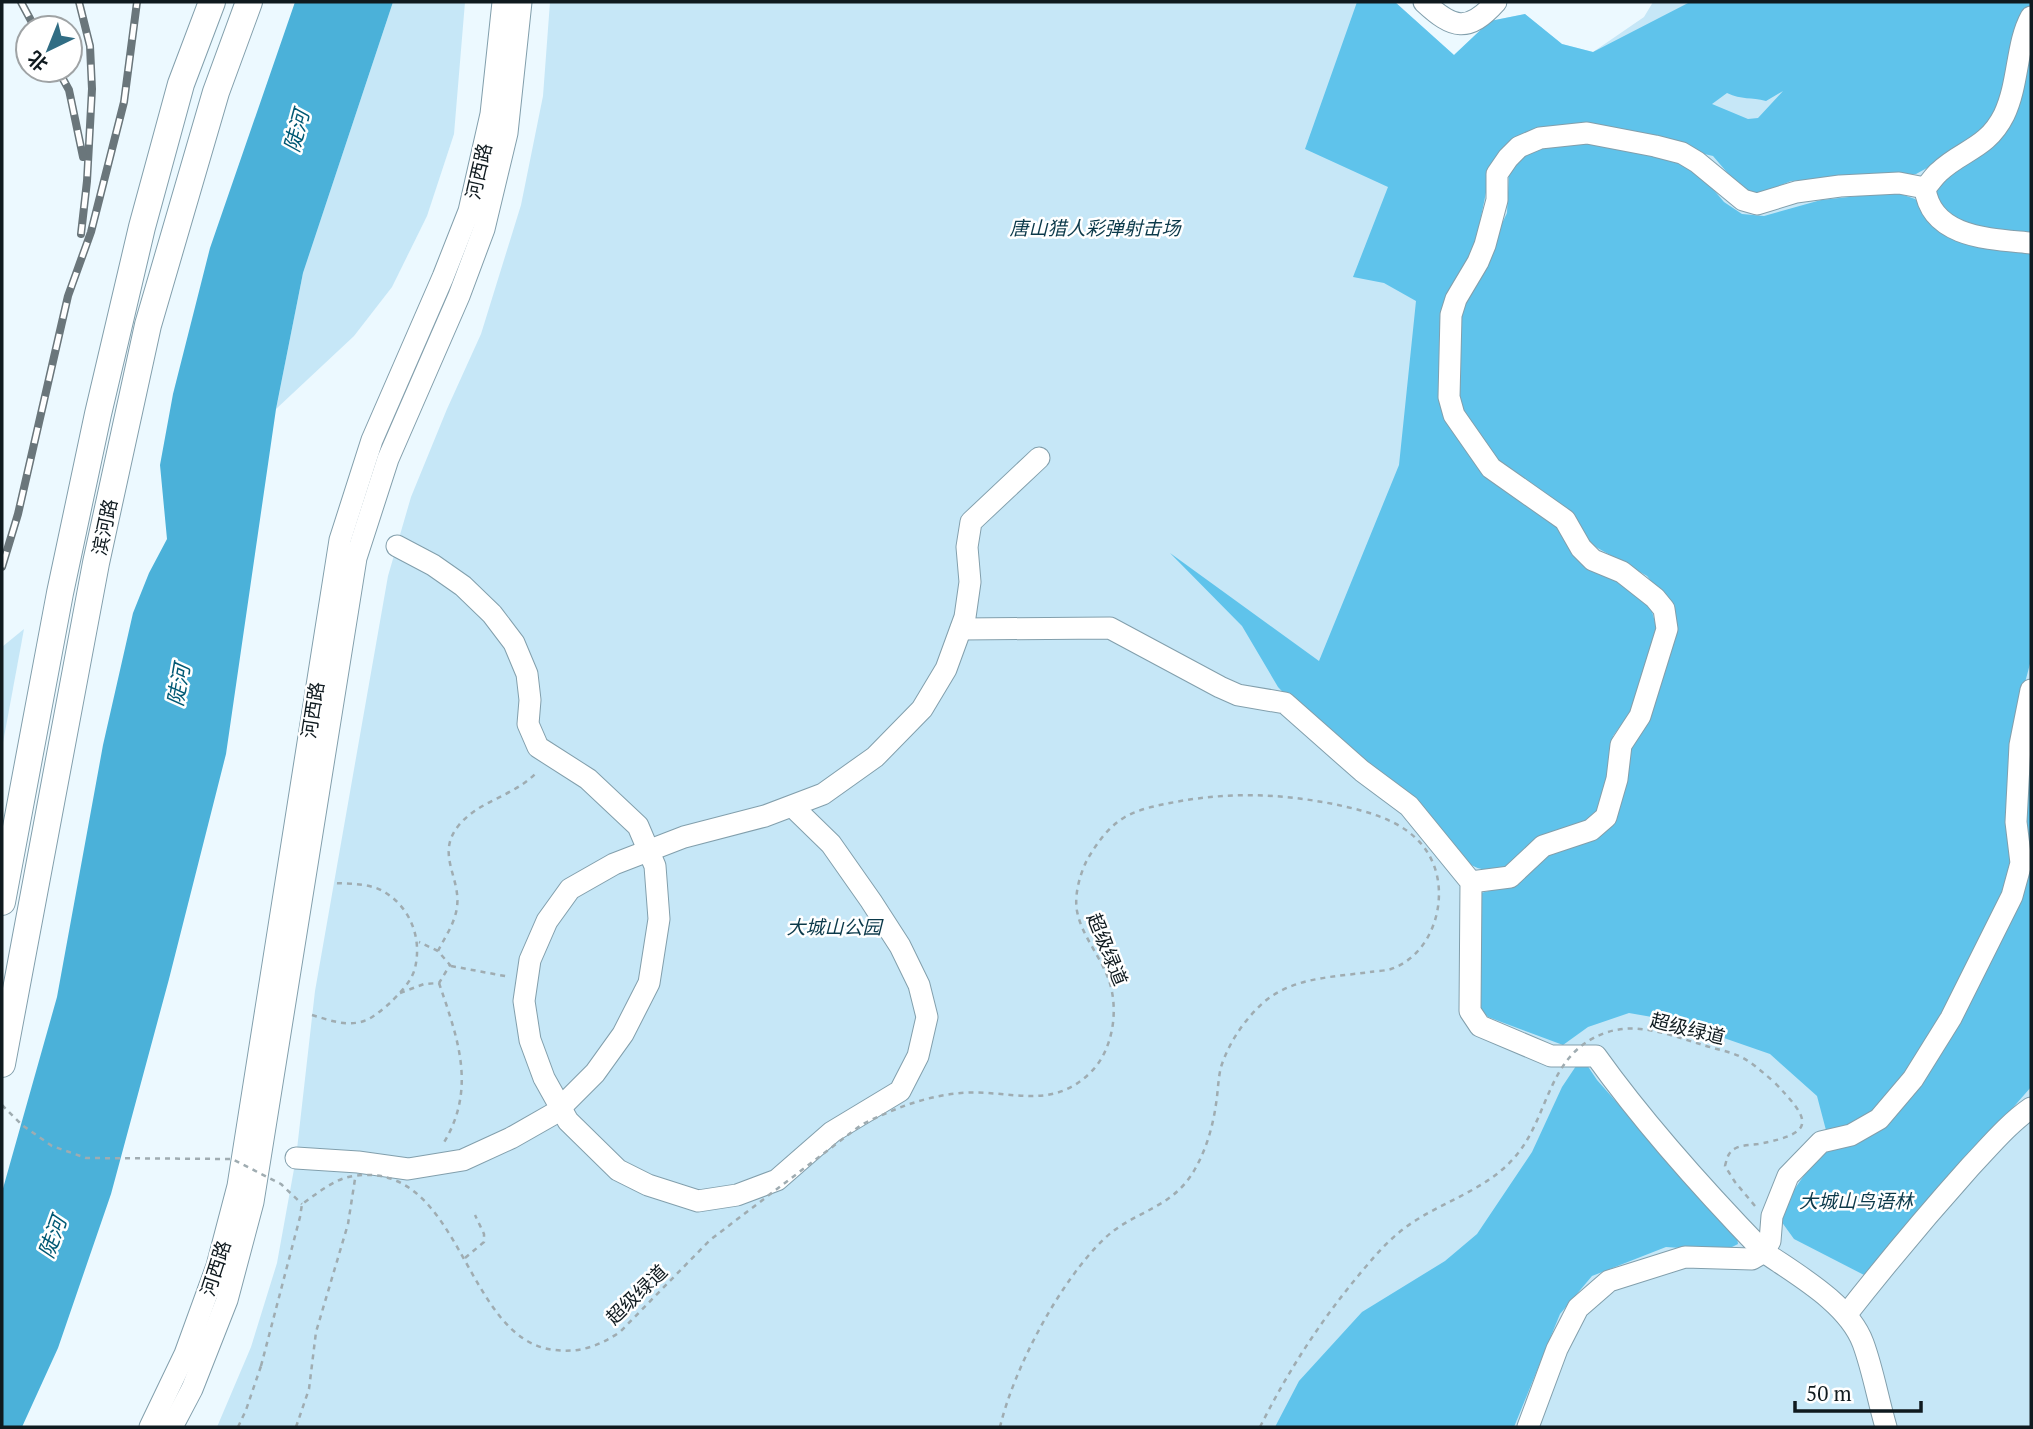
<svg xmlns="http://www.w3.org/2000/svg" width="2033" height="1429" font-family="'PT Serif','Noto Sans SC',serif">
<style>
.green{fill:#c6e7f7}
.forest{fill:#5fc3eb;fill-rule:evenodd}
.water{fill:#4bb1d9}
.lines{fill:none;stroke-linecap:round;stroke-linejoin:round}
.minor-casing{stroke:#829fac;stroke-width:23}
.major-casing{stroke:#829fac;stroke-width:28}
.path{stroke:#9facb1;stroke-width:2.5;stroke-dasharray:5 5;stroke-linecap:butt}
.minor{stroke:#fff;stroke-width:21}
.major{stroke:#fff;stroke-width:26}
.rail-casing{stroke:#6a767b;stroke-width:8}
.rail{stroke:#fff;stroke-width:5;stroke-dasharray:16;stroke-linecap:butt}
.path-bridge{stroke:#9facb1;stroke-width:2.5;stroke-dasharray:5 5;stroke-linecap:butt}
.labels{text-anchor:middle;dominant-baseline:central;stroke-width:5;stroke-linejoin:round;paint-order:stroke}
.street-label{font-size:19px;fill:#0f1a1f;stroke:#fff}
.park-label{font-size:19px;font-style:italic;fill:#0b394a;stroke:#fff}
.water-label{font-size:21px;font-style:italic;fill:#015974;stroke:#fff}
</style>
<rect width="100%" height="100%" fill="#ecf9ff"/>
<g class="green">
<path d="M393 2H465L454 134 427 216 392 287 354 336 276 409 303 273Z"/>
<path d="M550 2H1395L1454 55 1490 21 1525 14 1562 44 1593 52 1644 17 1653 2H2031V1427H217L251 1347 277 1263 296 1158 315 991 388 576 411 497 447 409 481 334 521 205 543 96Z"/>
<path d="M24 629 2 748V647Z"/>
</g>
<g class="forest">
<path d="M1357 2H1395L1454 55 1490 21 1525 14 1562 44 1593 52 1690 2H2031V6L2026 11 2013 74 1988 126 1938 162 1916 174 1791 181 1757 195 1737 184 1713 156 1577 124 1490 173 1442 407 1548 517 1650 604 1656 626 1646 671 1632 710 1613 736 1607 794 1600 812C1575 827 1521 867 1494 870 1479 871 1470 865 1459 857L1296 706 1278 687 1242 626 1170 553 1319 661 1399 465 1416 301 1384 283 1353 277 1388 187 1305 149ZM1783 91 1758 118 1748 119 1712 104 1727 93C1742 100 1751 97 1766 101Z"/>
<path d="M2031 30V237L1966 226 1936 203V181L1984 149Z"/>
<path d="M1587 139 1690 162 1724 202 1742 214 1764 216 1821 200 1895 192 1915 199 1949 231 2031 248V660L2013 728 2012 864 2003 896 1951 1007 1882 1108 1850 1129 1827 1134 1817 1096 1770 1054 1675 1021 1629 1013 1588 1027 1563 1045 1488 1017 1477 1006 1473 895 1512 885 1542 857 1602 832 1627 751 1645 718 1675 610 1647 576 1587 542 1496 462 1461 417 1457 398 1462 307 1507 213 1509 172 1518 155 1548 143Z"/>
<path d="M2031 719V1087L1866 1276 1794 1239 1781 1221 1787 1200 1814 1161 1827 1147 1879 1131 2021 892 2023 824Z"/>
<path d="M1587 1065 1597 1080 1704 1201 1736 1230 1738 1244 1724 1251 1666 1247 1592 1276 1560 1314 1514 1427H1275L1299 1381 1362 1312 1445 1261 1477 1234 1532 1152 1562 1087 1576 1066Z"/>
</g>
<path class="water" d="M295 2H393L303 273 276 409 226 754 169 979 111 1194 58 1348 22 1427H2V1192L57 997 103 745 133 613 149 573 167 539 160 465 173 394 210 248Z"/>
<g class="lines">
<g class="minor-casing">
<g id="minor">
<path d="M1424 2C1453 29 1468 33 1496 2"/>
<path d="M2031 17C2016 44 2019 84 2004 115 1987 149 1962 150 1939 172 1934 176 1930 183 1925 188 1931 239 1993 239 2031 243"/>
<path d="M961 629 1110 628 1220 687 1238 695 1285 703 1362 771 1409 806 1471 882 1470 1011 1480 1026 1551 1056H1596C1646 1126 1704 1190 1764 1252L1770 1241 1772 1216 1788 1176 1821 1142 1851 1135 1879 1119 1913 1079 1951 1018 2012 896 2021 863 2016 822 2020 745 2031 690"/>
<path d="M792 806 831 844 871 901 900 946 919 985 927 1017 918 1056 900 1091 832 1132 777 1180 737 1195 698 1201 648 1185 618 1170 568 1121 544 1078 530 1040 524 1001 530 960 547 921 570 889 614 864 684 837 765 816 823 794 875 757 922 709 946 669 965 617 970 582 967 547 971 522 1039 458"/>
<path d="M1471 882 1510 877 1543 846 1591 830 1606 817 1617 779 1621 745 1640 716 1667 629 1664 609 1655 598 1622 572 1593 560 1581 548 1565 520 1491 468 1454 415 1449 397 1451 315 1456 299 1478 262 1485 245 1497 200V174L1508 158 1519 147 1540 138 1587 133 1655 146 1682 153 1697 162 1743 200 1757 204 1796 192 1840 186 1899 183 1925 188"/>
<path d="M296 1158 358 1162 408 1169 463 1160 511 1138 555 1113 595 1073 623 1034 649 983 659 919 655 866 638 826 588 779 538 747 528 724 530 700 527 674 514 643 492 614 463 586 433 565 397 546"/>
<path d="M1846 1315C1886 1264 1927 1215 1970 1167 1989 1147 2009 1123 2031 1108"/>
<path d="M150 1427 185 1354 217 1266 238 1186 340 540 372 440 443 277 469 211 491 114 503 2"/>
<path d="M172 1427 192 1389 227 1300 253 1202 356 558 388 459 459 296 484 229 507 133 521 2"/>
<path d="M1528 1427 1557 1349 1578 1308 1609 1281 1685 1257 1752 1259 1764 1252C1797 1275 1848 1303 1863 1343 1873 1370 1878 1400 1886 1427"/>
</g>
</g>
<g class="major-casing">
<g id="major">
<path d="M2 902 60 593 98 414 142 227 181 84 212 2"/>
<path d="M2 1064 96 563 148 325 216 92 249 2"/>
</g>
</g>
<g class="path">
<path d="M438 951C445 937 455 923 457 907 461 877 435 854 459 825 481 799 514 797 538 771"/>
<path d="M451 966 510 977"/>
<path d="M439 983C458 1039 477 1089 443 1144"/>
<path d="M400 993 424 984 439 983 450 965 438 951 419 942"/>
<path d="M312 1015C329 1020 346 1027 364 1021 373 1018 383 1009 390 1003 399 994 412 981 415 968 422 939 411 909 386 893 371 883 352 884 334 883"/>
<path d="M1755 1206 1735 1182 1725 1166C1727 1158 1728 1152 1736 1148 1742 1145 1751 1145 1758 1144 1819 1133 1810 1119 1773 1081"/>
<path d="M465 1258 484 1242V1234L475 1215"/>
<path d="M238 1427 246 1410 261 1366"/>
<path d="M296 1427 309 1389 316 1332 348 1224 355 1179"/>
<path d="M1000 1427C1014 1368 1060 1281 1104 1239 1134 1210 1172 1210 1195 1169 1206 1150 1213 1126 1216 1104 1218 1092 1218 1079 1221 1067 1229 1042 1245 1019 1264 1002 1293 977 1335 977 1370 972"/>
</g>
<use href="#minor" class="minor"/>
<use href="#major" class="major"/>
<g class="rail-casing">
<g id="rail">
<path d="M21 2 35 28"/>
<path d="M79 2 90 46 92 89 87 181 81 234"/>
<path d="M58 70 69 90 83 157"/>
<path d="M2 567 18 514 68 296 91 232 124 102 137 2"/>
</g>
</g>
<use href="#rail" class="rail"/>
<g class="path-bridge">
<path d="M2 1105 22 1125 52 1146 86 1158 232 1159 281 1184 302 1204"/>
<path d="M261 1366 300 1217 302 1204C318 1193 334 1179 353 1176 463 1159 463 1341 555 1350 580 1353 599 1346 620 1332L710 1240 861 1125C893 1109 925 1096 961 1093 1010 1089 1051 1112 1091 1072 1115 1048 1120 1003 1106 973 1097 952 1081 933 1077 911 1074 895 1080 874 1087 860 1097 843 1108 827 1125 817 1139 809 1155 806 1170 803 1225 792 1278 793 1333 804 1372 812 1416 823 1433 863 1449 901 1432 955 1391 969 1385 971 1376 971 1370 972"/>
<path d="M1260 1427C1287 1373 1319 1323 1358 1276 1373 1258 1387 1241 1406 1227 1440 1202 1485 1191 1514 1158 1550 1118 1546 1054 1605 1033 1638 1021 1672 1036 1703 1045 1715 1049 1728 1051 1739 1056 1752 1062 1762 1072 1773 1081"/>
</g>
</g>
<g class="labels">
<g class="street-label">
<text transform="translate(478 171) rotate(-77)">河西路</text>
<text transform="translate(104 527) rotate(-78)">滨河路</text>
<text transform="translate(312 710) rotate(-81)">河西路</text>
<text transform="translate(1108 949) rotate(68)">超级绿道</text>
<text transform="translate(1688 1028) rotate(14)">超级绿道</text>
<text transform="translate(215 1268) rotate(-72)">河西路</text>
<text transform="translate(636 1294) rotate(-44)">超级绿道</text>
</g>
<g class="park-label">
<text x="1095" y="227">唐山猎人彩弹射击场</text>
<text x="834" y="926">大城山公园</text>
<text x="1856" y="1200">大城山鸟语林</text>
</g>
<g class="water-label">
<text transform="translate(296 131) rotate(-75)">陡河</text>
<text transform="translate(178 685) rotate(-80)">陡河</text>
<text transform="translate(52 1237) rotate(-70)">陡河</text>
</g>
</g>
<rect width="2033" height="1429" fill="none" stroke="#0f1a1f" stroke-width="7"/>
<g transform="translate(49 49) rotate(223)"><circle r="33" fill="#ffffff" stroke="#9fa3a5" stroke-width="2"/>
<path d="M0-5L12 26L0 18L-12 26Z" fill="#316d84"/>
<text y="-10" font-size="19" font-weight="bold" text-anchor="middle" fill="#0f1a1f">北</text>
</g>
<path d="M1795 1401v10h126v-10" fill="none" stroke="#0f1a1f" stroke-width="3.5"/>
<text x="1806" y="1401" font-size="21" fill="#0f1a1f" stroke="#ffffff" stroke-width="5" paint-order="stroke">50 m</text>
</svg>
